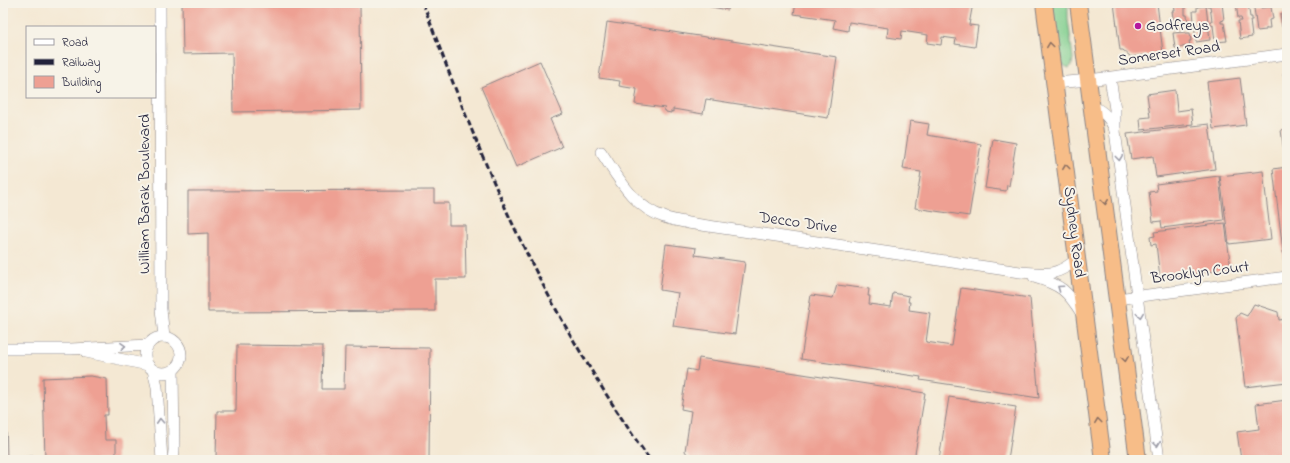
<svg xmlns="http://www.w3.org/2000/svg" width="1290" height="463" font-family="'Indie Flower',sans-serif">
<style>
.green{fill:#7fce8d;stroke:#507864}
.building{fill:#eea093}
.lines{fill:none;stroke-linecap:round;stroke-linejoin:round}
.minor-casing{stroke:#8b8587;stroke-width:12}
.highway-casing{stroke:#8b8587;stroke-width:18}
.minor{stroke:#fff;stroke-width:11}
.highway{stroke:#f7bd88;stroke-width:16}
.rail{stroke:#22223b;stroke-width:3;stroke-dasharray:6 3;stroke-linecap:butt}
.oneway{stroke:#8c7062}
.oneway2{stroke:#9c9ca7}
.poi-dot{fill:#b5179e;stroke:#f7f3e8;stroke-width:1.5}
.labels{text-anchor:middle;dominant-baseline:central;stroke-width:4;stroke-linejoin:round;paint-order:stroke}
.poi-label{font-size:16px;fill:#22223b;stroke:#f7f3e8;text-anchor:start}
.street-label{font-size:16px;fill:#22223b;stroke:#f7f3e8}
</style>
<rect width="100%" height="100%" fill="#f7f3e8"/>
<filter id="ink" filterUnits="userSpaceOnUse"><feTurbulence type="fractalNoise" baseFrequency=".025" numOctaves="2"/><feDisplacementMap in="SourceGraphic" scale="8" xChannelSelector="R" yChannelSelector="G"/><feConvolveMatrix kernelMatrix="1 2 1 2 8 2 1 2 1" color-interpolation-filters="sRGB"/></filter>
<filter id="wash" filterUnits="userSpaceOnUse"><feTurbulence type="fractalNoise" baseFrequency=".012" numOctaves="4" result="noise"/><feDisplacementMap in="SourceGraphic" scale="16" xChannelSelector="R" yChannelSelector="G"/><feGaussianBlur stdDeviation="0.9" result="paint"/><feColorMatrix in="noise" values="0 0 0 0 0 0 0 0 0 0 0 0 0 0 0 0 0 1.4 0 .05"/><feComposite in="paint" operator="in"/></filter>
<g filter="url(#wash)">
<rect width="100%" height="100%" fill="#f4e8d3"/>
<path class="green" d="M1051 3H1068V19L1073 58 1072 65 1069 68 1062 65 1059 58Z"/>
<g id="blocks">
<g class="building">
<path d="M182 3H360L361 110 233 112 232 53 183 54Z"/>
<path d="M707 3H730L728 10 706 6Z"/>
<path d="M796 3H973L969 25 978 26 975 47 955 44 956 39 942 37 941 45 927 43 928 35 902 31 901 39 887 37 888 28 849 22 848 31 833 28 835 20 794 14Z"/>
<path d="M1114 3H1157L1163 53 1131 57 1123 50H1120Z"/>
<path d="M1174 3H1185V15H1187L1188 23 1184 24V28L1175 29 1172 11H1175Z"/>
<path d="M1206 3H1222L1224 20 1221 21V23H1224L1227 41 1215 42 1213 25 1211 26 1210 21H1212L1210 6H1206Z"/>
<path d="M1236 3H1248L1250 17H1252V20H1250L1252 37 1240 39 1238 21H1242L1241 18H1238Z"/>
<path d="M1206 6 1210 40 1196 42 1193 11H1197V7Z"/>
<path d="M1261 7V8L1271 7 1273 19 1269 20 1270 28H1266V30L1257 31 1254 8Z"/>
<path d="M1287 13V26L1282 27 1280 14Z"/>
<path d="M607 22 837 57 828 118 706 99 703 114 673 109V112L671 111V113L666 112V111L664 110 665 108 635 104 637 89 619 86 620 81 599 78Z"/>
<path d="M1185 32V33H1190L1191 41H1189L1190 46 1175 48 1173 33Z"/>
<path d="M540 61 563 114 550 119 562 147 516 167 481 87Z"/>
<path d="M1283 74H1287V95H1286Z"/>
<path d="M1240 78 1246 125 1213 129 1207 82Z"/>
<path d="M1175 90 1177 111 1191 109 1193 124 1141 130 1140 118 1150 117 1147 94Z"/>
<path d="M910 121 929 124 927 135 981 144 969 216 915 208 921 172 903 169Z"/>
<path d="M1209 124 1215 169 1156 177 1153 156 1131 159 1127 134Z"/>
<path d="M1287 129V159H1285L1281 130Z"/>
<path d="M993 139 1016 143 1009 186 1007 185 1006 191 985 188Z"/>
<path d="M1287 167V258L1284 259 1273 169Z"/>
<path d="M1263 171 1271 239 1229 244 1220 176Z"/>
<path d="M1219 176 1224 220 1162 228 1161 221 1153 222 1149 192 1157 191 1156 184Z"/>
<path d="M434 190V203H449V225H465L466 279H435V311L208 312V233L188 234V191Z"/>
<path d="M1225 223 1231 269 1160 278 1156 244 1151 245 1150 237 1155 236 1154 232Z"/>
<path d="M666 244 696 248 695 255 745 262 735 334 673 326 678 293 660 290Z"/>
<path d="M837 285 869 289 868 296H870L869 304 891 307 893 293 909 296 908 302H910L909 310 930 313 926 342 952 346 961 288 1030 298 1039 398 920 380 921 377 801 359 811 295 833 298Z"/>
<path d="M1254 304 1278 312 1279 320 1287 319V382L1245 387 1236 318 1240 313 1247 316Z"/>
<path d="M237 345 323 346 322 389H344L345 347 430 348 429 460H236L216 459 217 411H236Z"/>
<path d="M699 358 925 393 914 460H691L685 451 691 411 681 409 687 369 697 371Z"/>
<path d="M3 376H5L7 460H3Z"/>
<path d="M91 376 107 379 108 415H104L105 440H116V460H45L43 378Z"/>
<path d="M949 397 1016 407 1008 460H939Z"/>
<path d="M1287 400V460H1241L1237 432 1259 429 1256 404Z"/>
<path d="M36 456V460H15V457Z"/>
</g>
</g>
</g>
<g filter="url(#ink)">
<use href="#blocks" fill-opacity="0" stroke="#8b8587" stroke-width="1"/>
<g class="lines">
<g class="minor-casing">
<g id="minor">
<path d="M160 3 161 309 164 337"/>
<path d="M1110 78 1115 109V131L1159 460"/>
<path d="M1055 83 1089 80 1287 54"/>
<path d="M1092 106C1104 112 1110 118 1115 130"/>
<path d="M601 152C618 177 633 207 664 217 671 220 680 221 688 223L1020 272C1046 274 1056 277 1077 259"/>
<path d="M1034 277C1061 285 1067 290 1082 314"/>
<path d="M1117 299 1287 277"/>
<circle cx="163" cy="355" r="18"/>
<path d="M3 349H71L148 345"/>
<path d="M86 352 148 365"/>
<path d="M153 370 157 387 162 460"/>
<path d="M173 460 174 450 173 370"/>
</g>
</g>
<g class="highway-casing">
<g id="highway">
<path d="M1044 3 1103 460"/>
<path d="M1078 3 1138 460"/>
</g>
</g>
<use href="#minor" class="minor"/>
<use href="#highway" class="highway"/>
<path class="rail" d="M423 3C448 71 474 139 504 205 543 292 595 382 650 460"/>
</g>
<defs><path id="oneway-chevron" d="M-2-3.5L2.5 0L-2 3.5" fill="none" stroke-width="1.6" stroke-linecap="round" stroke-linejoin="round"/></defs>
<g class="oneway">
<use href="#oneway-chevron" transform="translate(1050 45) rotate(-98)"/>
<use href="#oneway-chevron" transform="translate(1066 167) rotate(-97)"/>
<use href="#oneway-chevron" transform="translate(1105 202) rotate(83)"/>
<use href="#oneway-chevron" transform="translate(1125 359) rotate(82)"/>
<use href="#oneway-chevron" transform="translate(1098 421) rotate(-97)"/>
</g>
<g class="oneway2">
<use href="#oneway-chevron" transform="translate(1119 158) rotate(83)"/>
<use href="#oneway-chevron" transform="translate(1060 288) rotate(-145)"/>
<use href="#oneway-chevron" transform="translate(1140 315) rotate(82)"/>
<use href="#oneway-chevron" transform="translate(123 346) rotate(-3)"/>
<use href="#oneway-chevron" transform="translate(160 421) rotate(-93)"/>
<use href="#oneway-chevron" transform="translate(1157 444) rotate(82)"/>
</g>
</g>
<circle class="poi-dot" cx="1138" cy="26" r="4"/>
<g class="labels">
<g class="poi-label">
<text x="1146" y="26">Godfreys</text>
</g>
<g class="street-label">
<text transform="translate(1169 54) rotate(-8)">Somerset Road</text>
<text transform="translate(145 194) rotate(-90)">William Barak Boulevard</text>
<text transform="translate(798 223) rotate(8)">Decco Drive</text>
<text transform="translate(1074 232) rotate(83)">Sydney Road</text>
<text transform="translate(1200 273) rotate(-7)">Brooklyn Court</text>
</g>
</g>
<rect width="1290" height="463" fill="none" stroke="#f7f3e8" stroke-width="16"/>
<rect x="26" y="26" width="130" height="72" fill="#f7f3e8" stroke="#a29fa3"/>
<rect x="34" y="39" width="20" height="6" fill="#ffffff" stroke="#a29fa3"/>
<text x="62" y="46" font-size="12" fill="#22223b">Road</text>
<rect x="34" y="59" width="20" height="6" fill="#22223b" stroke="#a29fa3"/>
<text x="62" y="66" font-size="12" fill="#22223b">Railway</text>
<rect x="34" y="76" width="20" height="12" fill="#eea093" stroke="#a29fa3"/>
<text x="62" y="86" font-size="12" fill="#22223b">Building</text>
</svg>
